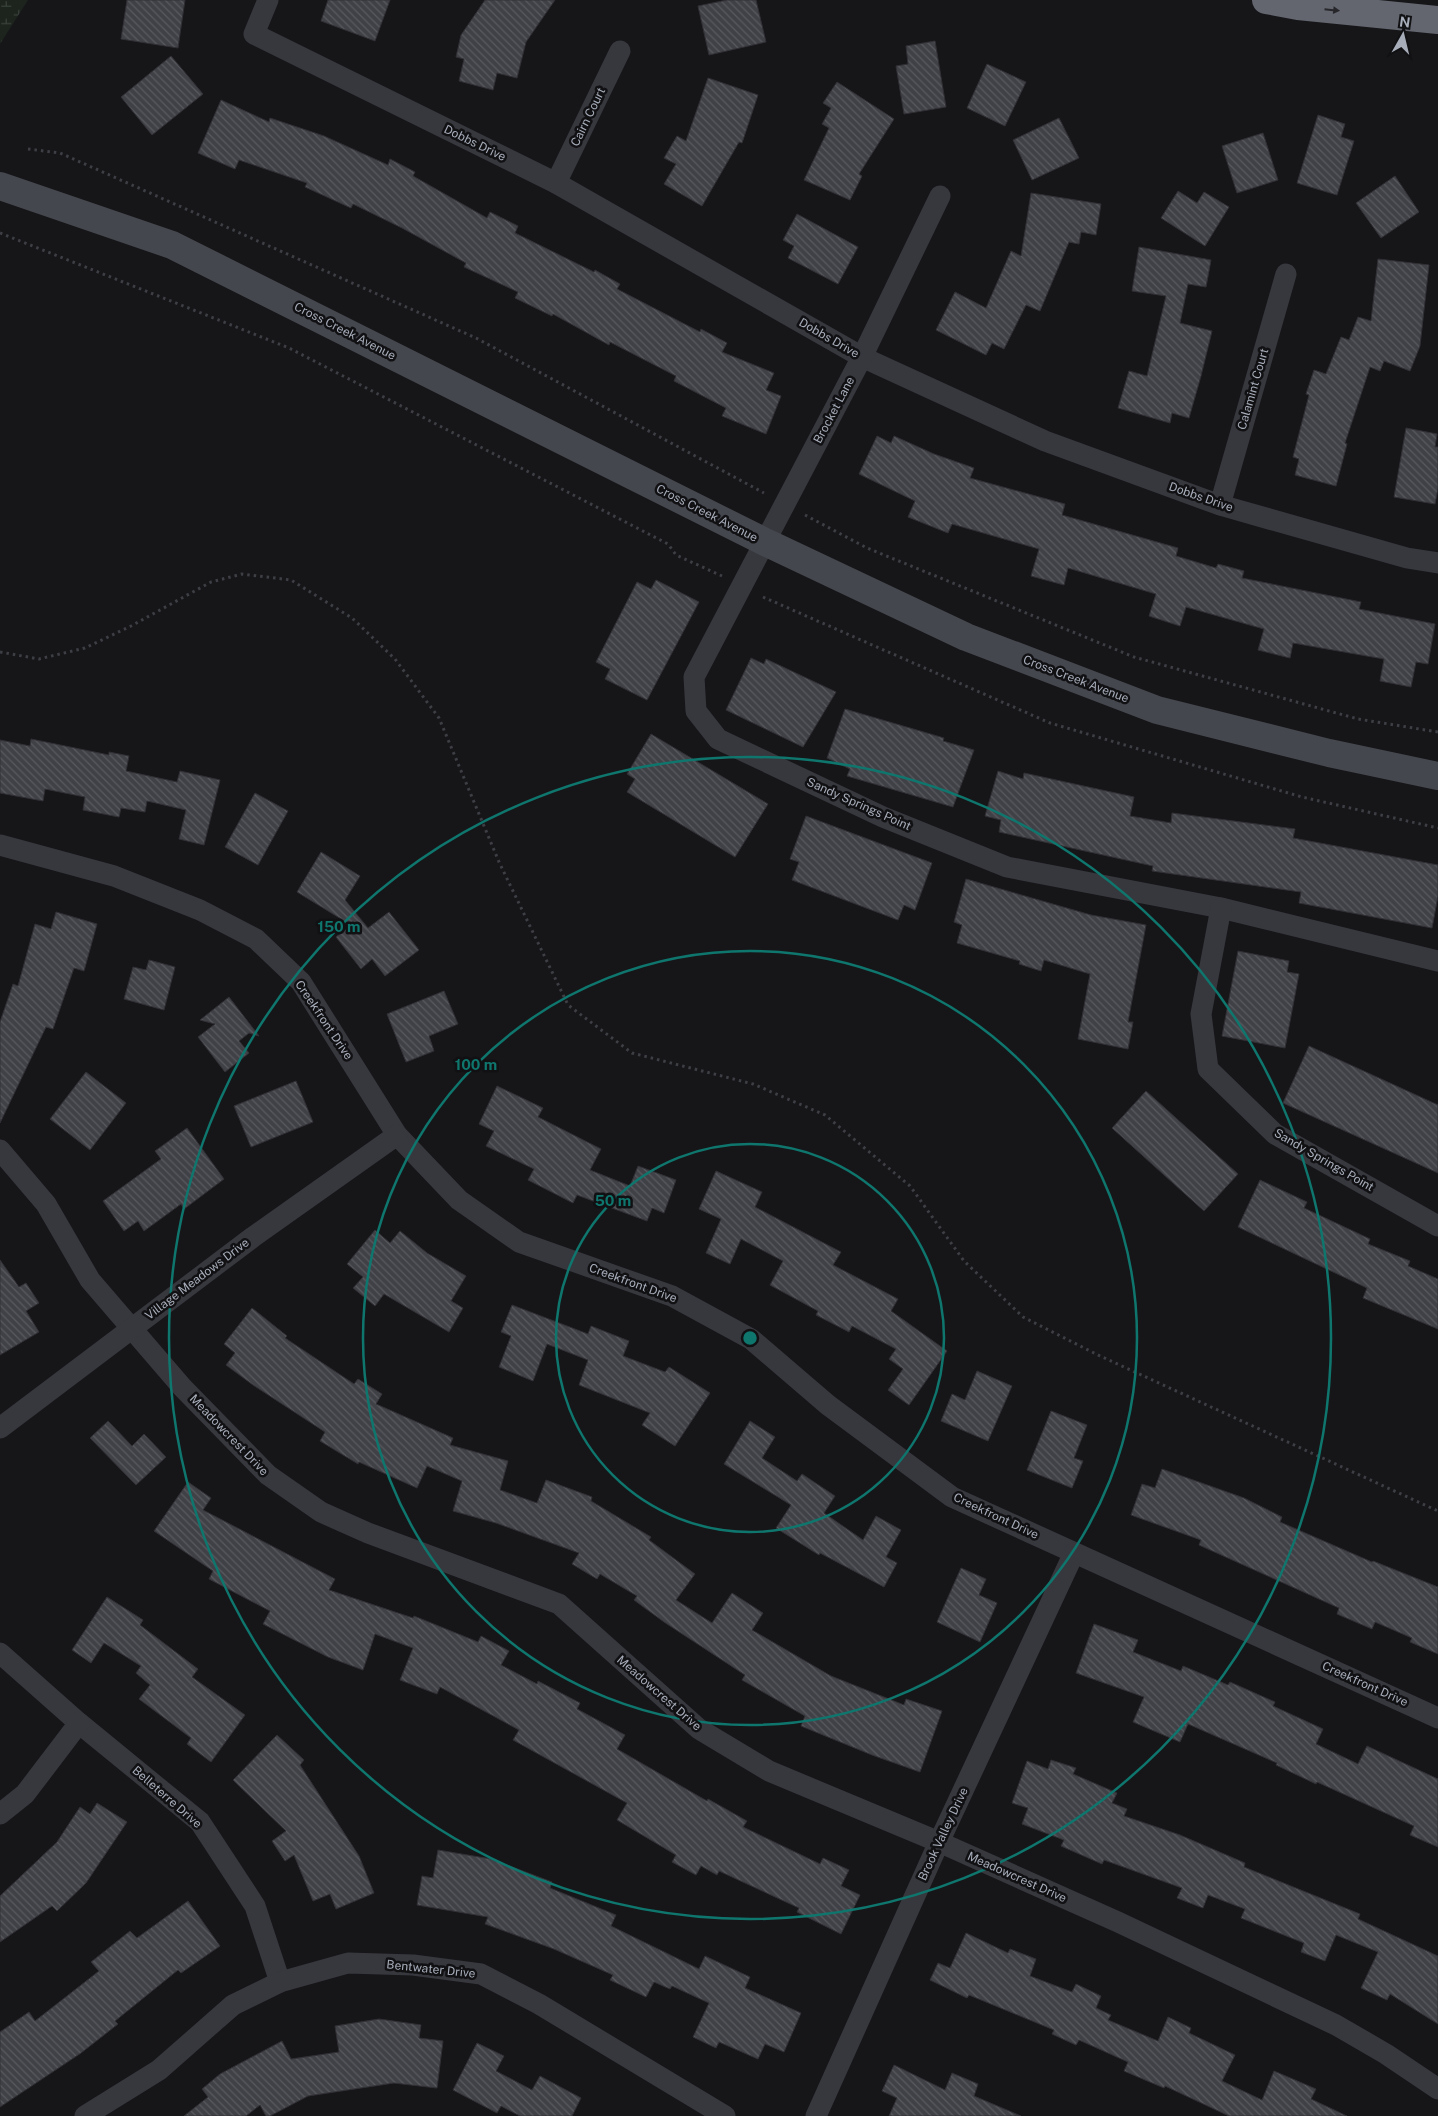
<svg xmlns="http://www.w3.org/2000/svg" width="1438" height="2116" font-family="'Public Sans',sans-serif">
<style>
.wetland{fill:url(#wetland-marsh)}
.building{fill:url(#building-back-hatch);stroke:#303035}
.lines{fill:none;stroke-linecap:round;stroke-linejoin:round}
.path{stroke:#3d3f45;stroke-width:3;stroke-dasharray:2.5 4;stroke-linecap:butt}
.street{stroke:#37383e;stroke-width:21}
.secondary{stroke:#45474e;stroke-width:28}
.highway{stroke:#63666f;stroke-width:28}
.oneway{fill:#26262b}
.ring{fill:none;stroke:#0f766e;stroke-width:2.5}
.labels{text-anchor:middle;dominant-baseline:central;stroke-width:5;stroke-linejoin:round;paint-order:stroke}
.street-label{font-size:12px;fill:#a7adb9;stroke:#111114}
.centre{fill:#0f766e;stroke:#111114;stroke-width:2.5}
.ring-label{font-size:15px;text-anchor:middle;font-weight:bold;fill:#0f766e;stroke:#111114;stroke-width:5;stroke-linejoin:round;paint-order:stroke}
</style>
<defs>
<pattern id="wetland-marsh" width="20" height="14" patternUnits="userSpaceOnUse" patternTransform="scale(1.25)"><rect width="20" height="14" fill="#1c241d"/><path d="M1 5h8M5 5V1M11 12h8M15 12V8" fill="none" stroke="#3a413c"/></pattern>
<pattern id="building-back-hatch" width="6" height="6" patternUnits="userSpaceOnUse" patternTransform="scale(1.25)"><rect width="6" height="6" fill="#404146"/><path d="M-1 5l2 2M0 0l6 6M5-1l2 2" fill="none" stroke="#595a5f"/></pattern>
</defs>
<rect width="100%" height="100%" fill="#161619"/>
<path class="wetland" d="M0 0H28L0 44Z"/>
<g class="building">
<path d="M127 0H185L178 48 121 39Z"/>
<path d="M328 0H390L375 41 321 21Z"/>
<path d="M485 0H555L526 42 517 78 497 73 493 90 459 81 464 59 456 57 461 35Z"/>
<path d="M727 0H756L766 42 709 55 698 6Z"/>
<path d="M935 41 946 107 904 114 896 66 908 64 906 46Z"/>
<path d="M171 56 203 94 152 135 121 97Z"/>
<path d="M987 64 1026 82 1005 126 967 108Z"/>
<path d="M708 78 758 95 742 143 739 142 702 206 664 184 676 164 664 158 677 136 686 141Z"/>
<path d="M837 82 894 119 859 174 862 176 850 200 804 180 829 128 822 124 831 108 823 103Z"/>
<path d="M221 100 269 122 270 118 324 136 388 165 390 159 415 172 413 176 487 218 490 212 518 226 515 233 594 272 595 270 620 284 617 289 700 332 701 329 727 343 722 352 774 373 766 390 781 396 766 434 722 416 726 408 674 381 676 376 610 342 609 345 553 314 552 316 515 298 518 292 464 267 466 263 402 228 353 204 351 208 305 187 307 183 239 160 235 169 198 153Z"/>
<path d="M1318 115 1345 124 1341 137 1354 141 1337 195 1297 183Z"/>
<path d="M1059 118 1079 158 1032 180 1013 140Z"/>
<path d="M1263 133 1278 180 1237 193 1222 146Z"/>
<path d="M1395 176 1419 212 1381 238 1356 203Z"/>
<path d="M1178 191 1197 203 1204 192 1229 207 1205 246 1161 218Z"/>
<path d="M1031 193 1101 204 1096 235 1081 232 1079 244 1069 242 1040 311 1026 305 1004 349 992 343 986 355 936 330 955 292 986 308 1011 251 1021 256Z"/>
<path d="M797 214 858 247 838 284 788 258 794 246 783 240Z"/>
<path d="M1139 247 1211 260 1206 287 1188 284 1180 323 1212 331 1201 376 1189 418 1172 413 1170 423 1118 408 1129 371 1147 376 1166 296 1132 291Z"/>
<path d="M1378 259 1429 265 1420 346 1410 371 1384 361 1380 371 1370 367 1345 443 1347 444 1336 486 1295 475 1299 459 1293 457 1309 395 1306 394 1314 370 1326 374 1341 337 1349 340 1358 317 1371 321Z"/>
<path d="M1406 428 1437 434 1435 447H1438V488L1435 504 1394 497Z"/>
<path d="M877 436 891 443 894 436 934 454 974 468 970 478 1065 504 1062 515 1178 548 1176 556 1216 568 1218 564 1244 571 1242 578 1361 602 1359 609 1435 624 1428 664 1416 662 1411 687 1380 681 1384 659 1293 643 1290 658 1258 650 1264 629 1186 607 1180 626 1149 616 1156 594 1068 568 1064 585 1031 576 1039 549 952 524 948 533 908 517 915 501 859 474Z"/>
<path d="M656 580 699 602 647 700 605 679 610 669 596 662 637 582 651 589Z"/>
<path d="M751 658 764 664 766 659 836 692 803 747 726 710Z"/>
<path d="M845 709 944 738 943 741 974 750 953 807 847 776 850 769 827 758Z"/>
<path d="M651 734 768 804 735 857 627 792 635 779 627 774Z"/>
<path d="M31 739 109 755V752L129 756 126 771 177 782 180 771 220 780 204 845 179 839 186 810 147 801 145 812 121 808 119 817 83 810 85 797 45 789 43 801 0 793V740L30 746Z"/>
<path d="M998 771 1023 779 1024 773 1134 797 1130 816 1171 823 1172 813 1295 829 1293 838 1438 865V896L1432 928 1299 903 1301 892 1152 871 1153 866 999 832 1001 820 985 816Z"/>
<path d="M255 793 288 811 258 865 225 847Z"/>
<path d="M806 816 932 863 915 910 904 905 898 920 792 880 799 862 790 859Z"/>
<path d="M321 852 360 876 345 900 368 928 389 912 419 950 385 976 372 959 361 969 336 937 351 925 297 892Z"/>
<path d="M966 879 1091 915 1146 925 1128 1022H1133L1128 1049 1078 1039 1090 974 1044 960 1041 971 1019 964 1020 961 957 943 962 925 954 922Z"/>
<path d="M56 912 97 924 84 971 74 968 53 1029 46 1027 0 1123V1022L13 984 18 986 35 924 51 929Z"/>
<path d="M1238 951 1289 961 1287 972 1299 974 1285 1048 1222 1036Z"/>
<path d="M149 960 175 967 164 1010 124 999 133 967 146 970Z"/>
<path d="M444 991 458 1024 429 1036 434 1051 406 1062 387 1014Z"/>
<path d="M229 997 259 1036 249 1033 239 1041 249 1053 225 1072 198 1037 215 1024 200 1020Z"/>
<path d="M1309 1046 1438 1105V1173L1283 1103Z"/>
<path d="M86 1072 126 1103 90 1150 50 1119Z"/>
<path d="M296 1081 313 1122 251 1147 234 1106Z"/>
<path d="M497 1086 543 1108 538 1117 601 1149 590 1170 630 1186 638 1166 676 1180 664 1213 652 1208 647 1221 577 1195 573 1203 528 1180 534 1169 486 1146 494 1131 479 1124Z"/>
<path d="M1146 1091 1238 1174 1204 1211 1112 1128Z"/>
<path d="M187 1128 224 1179 184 1209 181 1204 144 1231 138 1221 124 1231 103 1201 161 1159 155 1151Z"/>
<path d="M716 1171 762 1192 755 1207 841 1252 833 1265 898 1299 891 1311 947 1351 909 1405 888 1390 903 1369 889 1359 896 1349 852 1326 849 1332 816 1315 818 1311 770 1285 783 1261 741 1239 730 1264 706 1253 721 1219 699 1209Z"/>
<path d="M1260 1180 1307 1202 1304 1208 1370 1239 1368 1244 1410 1261 1408 1266 1438 1279V1329L1363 1298 1367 1288 1238 1227Z"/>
<path d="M375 1230 390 1243 400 1231 427 1253 466 1276 451 1301 463 1308 449 1332 384 1294 375 1306 353 1288 363 1277 347 1264Z"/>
<path d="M0 1260 19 1287 26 1283 39 1303 26 1311 39 1332 0 1355Z"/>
<path d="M512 1305 588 1334 591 1326 629 1341 623 1356 665 1372 669 1367 710 1393 675 1446 642 1425 650 1413 579 1385 588 1360 547 1344 533 1381 499 1367 511 1336 501 1332Z"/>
<path d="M252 1308 287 1336 285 1338 354 1384 358 1379 382 1394 376 1404 453 1438 450 1445 508 1461 500 1490 537 1503 546 1480 592 1497 591 1501 651 1537 649 1540 695 1574 676 1600 712 1623 732 1593 763 1613 752 1630 831 1676 904 1705 906 1699 942 1711 920 1772 872 1755 801 1726 805 1716 742 1680 745 1675 664 1622 634 1600 637 1596 600 1574 597 1579 572 1564 579 1553 496 1523 453 1511 462 1481 427 1466 417 1488 359 1462 358 1464 320 1441 325 1432 253 1385 226 1365 235 1353 224 1344Z"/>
<path d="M977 1371 1012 1386 988 1441 941 1421 952 1394 965 1400Z"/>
<path d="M1051 1411 1087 1425 1074 1458 1083 1461 1072 1488 1027 1470Z"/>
<path d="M108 1421 132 1446 144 1434 166 1457 136 1485 90 1438Z"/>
<path d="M750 1421 775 1437 762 1458 797 1481 802 1474 835 1496 824 1513 863 1540 876 1516 901 1530 886 1557 897 1563 884 1587 820 1553 819 1555 776 1528 791 1505 724 1464Z"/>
<path d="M1162 1469 1244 1498 1282 1517 1280 1522 1372 1562 1373 1561 1438 1587V1654L1410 1642 1412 1638 1375 1622 1372 1629 1337 1614 1339 1608 1199 1545 1201 1540 1131 1515 1142 1484 1155 1488Z"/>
<path d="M188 1482 211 1498 203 1510 335 1579 329 1590 413 1618 414 1616 478 1642 481 1636 509 1651 501 1665 537 1684 538 1681 580 1703 577 1709 625 1735 617 1749 707 1801 708 1799 747 1821 743 1827 820 1864 823 1858 849 1870 841 1886 860 1895 841 1934 797 1912 799 1908 719 1871 717 1875 701 1866 696 1875 672 1862 676 1855 617 1820 627 1803 513 1740 519 1730 440 1687 437 1694 400 1680 413 1648 375 1634 363 1670 328 1657 263 1624 270 1611 209 1579 213 1571 154 1531Z"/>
<path d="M961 1568 986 1579 979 1595 997 1603 980 1642 937 1622Z"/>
<path d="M107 1597 143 1620 140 1625 198 1669 192 1677 245 1715 211 1762 187 1744 191 1738 139 1699 150 1685 136 1673 141 1666 104 1643 91 1663 72 1650Z"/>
<path d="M1094 1624 1138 1640 1133 1652 1181 1671 1183 1666 1228 1685 1230 1682 1275 1702 1273 1706 1323 1729 1316 1744 1358 1764 1367 1746 1438 1779V1847L1410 1835 1414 1826 1317 1782 1316 1784 1276 1765 1277 1763 1188 1724 1180 1742 1133 1722 1144 1697 1076 1673Z"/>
<path d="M277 1735 304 1760 300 1765 359 1856 374 1893 336 1909 330 1894 313 1901 294 1855 285 1861 272 1841 286 1831 233 1780Z"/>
<path d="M1051 1760 1076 1768 1073 1774 1117 1793 1112 1803 1127 1809 1124 1816 1180 1835 1245 1863 1244 1867 1360 1914 1358 1919 1438 1956V2024L1390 1994 1387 2000 1361 1988 1378 1952 1336 1935 1325 1961 1301 1952 1304 1943 1241 1918 1245 1909 1208 1895 1203 1908 1177 1898 1182 1888 1104 1860 1102 1864 1061 1846 1064 1840 1022 1824 1028 1808 1012 1803 1027 1761 1048 1769Z"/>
<path d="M97 1803 127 1822 86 1883 57 1911 52 1906 0 1942V1896L57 1842 80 1807 90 1814Z"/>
<path d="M438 1850 491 1859 552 1882 550 1888 616 1915 611 1926 699 1969 705 1956 750 1977 745 1988 801 2013 784 2052 765 2044 758 2059 719 2042 716 2048 693 2037 709 2003 672 1986 670 1989 654 1982 646 1997 610 1980 613 1975 554 1949 485 1924 488 1917 417 1905 422 1876 433 1878Z"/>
<path d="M188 1901 220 1946 181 1973 178 1970 115 2021 118 2024 81 2053 0 2107V2032L29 2012 35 2021 99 1971 91 1962 130 1931 137 1938Z"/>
<path d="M966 1933 1008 1953 1010 1949 1036 1959 1030 1976 1072 1992 1076 1984 1101 1996 1096 2008 1111 2015 1108 2020 1158 2041 1168 2017 1191 2028 1189 2033 1235 2055 1222 2081 1262 2100 1274 2071 1316 2089 1311 2099 1347 2116H1229L1165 2086 1164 2088 1124 2071 1128 2062 1079 2040 1076 2045 1052 2034 1054 2030 969 1995 967 1998 930 1980 938 1963 950 1968Z"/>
<path d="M379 2019 421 2025 419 2038 443 2041 437 2088 394 2083 308 2096 270 2116H266L260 2105 246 2116H184L208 2097 202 2089 220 2074 282 2041 291 2059 339 2052 335 2026Z"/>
<path d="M477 2043 504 2056 496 2071 532 2090 540 2076 581 2098 572 2116H520L501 2106 497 2113 453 2090Z"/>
<path d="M894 2065 945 2090 952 2073 978 2084 974 2096 1021 2116H889L897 2098 882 2091Z"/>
</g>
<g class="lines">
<g class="path">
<path d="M28 149 60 153 476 338 764 493"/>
<path d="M0 233 289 348 668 544 676 555 722 576"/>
<path d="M805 515 867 548 1134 657 1358 719 1438 732"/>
<path d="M763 597 1050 723 1302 797 1438 828"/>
<path d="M0 652 39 659 85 648 131 626 211 582 242 574 291 580 352 618 395 659 439 718 499 862 568 1005 632 1053 753 1084 825 1115 910 1186 964 1261 1023 1317 1100 1356 1438 1511"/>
</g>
<g class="street">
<path d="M268 0 254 34 556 183 862 357 1045 441 1220 505 1407 558 1438 563"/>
<path d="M556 183 620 51"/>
<path d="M940 196 862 357 694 677 696 711 718 739 883 817 1007 867 1221 908 1438 961"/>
<path d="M1220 505 1286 274"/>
<path d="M0 845 114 876 200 910 256 939 301 982 397 1135 459 1200 519 1242 672 1296 751 1339 828 1405 952 1497 1438 1718"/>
<path d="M1221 908 1201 1014 1208 1069 1275 1134 1438 1226"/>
<path d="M0 1150 46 1204 90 1280 182 1387 268 1475 321 1512 368 1533 559 1604 699 1729 769 1771 939 1842 1118 1922 1336 2025 1386 2054 1438 2089"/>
<path d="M0 1428 253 1237 397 1135"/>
<path d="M0 1653 79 1723 200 1822 255 1906 280 1982"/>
<path d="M0 1814 25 1794 79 1723"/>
<path d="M85 2116 159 2070 233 2005 280 1982 348 1963 413 1965 481 1974 539 2004 725 2116"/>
<path d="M816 2116 939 1842 1074 1553"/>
</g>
<path class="secondary" d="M0 186 172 245 765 542 966 637 1157 710 1329 753 1438 776"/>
<path class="highway" d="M1266 0 1298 6 1438 20"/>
</g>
<defs><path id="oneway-solid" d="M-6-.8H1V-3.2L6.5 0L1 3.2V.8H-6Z" transform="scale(1.25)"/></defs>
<use class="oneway" href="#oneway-solid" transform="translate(1332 10) rotate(6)"/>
<g class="ring">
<circle cx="750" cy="1338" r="194"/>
<circle cx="750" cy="1338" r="387"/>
<circle cx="750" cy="1338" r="581"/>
</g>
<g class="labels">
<g class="street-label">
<text transform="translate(588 117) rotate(-64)">Cairn Court</text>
<text transform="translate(475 143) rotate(26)">Dobbs Drive</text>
<text transform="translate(345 331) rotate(27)">Cross Creek Avenue</text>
<text transform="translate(829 338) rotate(30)">Dobbs Drive</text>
<text transform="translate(1253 389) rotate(-74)">Calamint Court</text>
<text transform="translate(834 410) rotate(-62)">Brocket Lane</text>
<text transform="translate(1201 497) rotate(19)">Dobbs Drive</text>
<text transform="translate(707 513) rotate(27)">Cross Creek Avenue</text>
<text transform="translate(1076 679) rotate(21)">Cross Creek Avenue</text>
<text transform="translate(859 804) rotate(24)">Sandy Springs Point</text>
<text transform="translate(324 1020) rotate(56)">Creekfront Drive</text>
<text transform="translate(1324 1160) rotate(30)">Sandy Springs Point</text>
<text transform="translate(197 1279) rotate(-37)">Village Meadows Drive</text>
<text transform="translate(633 1283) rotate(20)">Creekfront Drive</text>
<text transform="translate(229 1435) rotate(46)">Meadowcrest Drive</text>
<text transform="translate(996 1516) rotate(25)">Creekfront Drive</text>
<text transform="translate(1365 1684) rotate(24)">Creekfront Drive</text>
<text transform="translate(659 1693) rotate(41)">Meadowcrest Drive</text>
<text transform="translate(167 1797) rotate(41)">Belleterre Drive</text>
<text transform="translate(943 1834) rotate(-65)">Brook Valley Drive</text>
<text transform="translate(1017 1877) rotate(24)">Meadowcrest Drive</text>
<text transform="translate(431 1969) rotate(6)">Bentwater Drive</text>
</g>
</g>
<circle cx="750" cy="1338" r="8" class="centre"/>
<g class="ring-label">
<text x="339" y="932">150 m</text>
<text x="476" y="1070">100 m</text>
<text x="613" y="1206">50 m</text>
</g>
<g transform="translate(1403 35) rotate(8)" stroke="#111114" stroke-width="4" paint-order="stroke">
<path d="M0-4L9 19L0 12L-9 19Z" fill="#a7adb9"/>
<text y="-8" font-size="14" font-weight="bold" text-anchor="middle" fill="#a7adb9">N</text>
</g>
</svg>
